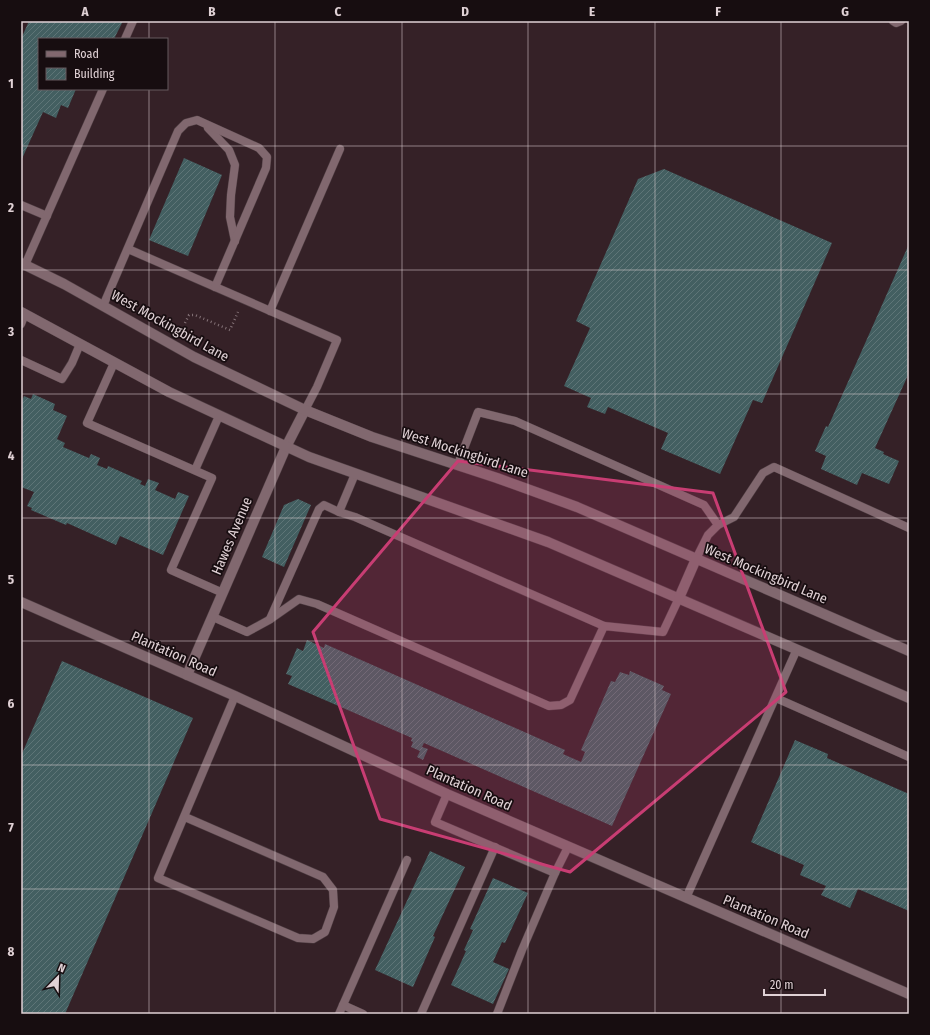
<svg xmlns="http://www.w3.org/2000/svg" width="930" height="1035" font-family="'Fira Sans Condensed',sans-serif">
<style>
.building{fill:url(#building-hatch)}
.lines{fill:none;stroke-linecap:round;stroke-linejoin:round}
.service-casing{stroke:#4f3e43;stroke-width:9}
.minor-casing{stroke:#4f3e43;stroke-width:11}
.secondary-casing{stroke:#4f3e43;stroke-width:11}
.path{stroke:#857378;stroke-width:2.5;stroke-dasharray:1 3;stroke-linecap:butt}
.service{stroke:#81686f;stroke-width:8}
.minor{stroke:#81686f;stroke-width:10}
.secondary{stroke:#81686f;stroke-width:10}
.marked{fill:#c83d73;fill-opacity:0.2;stroke:#c83d73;stroke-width:3;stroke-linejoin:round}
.grid{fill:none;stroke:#e0d1d5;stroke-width:1;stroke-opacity:0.55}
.labels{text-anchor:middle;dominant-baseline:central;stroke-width:3.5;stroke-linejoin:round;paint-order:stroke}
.street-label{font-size:14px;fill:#e0d1d5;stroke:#170d10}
.neatline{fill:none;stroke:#e0d1d5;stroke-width:1.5}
.grid-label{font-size:13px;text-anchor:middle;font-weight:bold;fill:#e0d1d5}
</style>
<defs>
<pattern id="building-hatch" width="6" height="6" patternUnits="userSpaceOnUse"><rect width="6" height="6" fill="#435f61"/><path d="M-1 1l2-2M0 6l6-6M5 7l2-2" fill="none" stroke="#5e7577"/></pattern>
</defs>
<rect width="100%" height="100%" fill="#352127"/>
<g class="building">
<path d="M29 21H123L114 39H39V89H76L68 108 61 105 56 118 43 112 21 161V39Z"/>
<path d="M184 158 222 175 188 256 149 240Z"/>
<path d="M664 169 832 243 762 403 753 400 720 474 661 449 668 433 608 407 605 414 587 407 591 398 564 386 590 328 576 321 638 179Z"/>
<path d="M909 244V373L875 448 884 452 883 454 899 461 889 484 862 473 857 485 821 469 826 456 815 451 826 426 828 427Z"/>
<path d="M33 394 55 404 53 410 67 416 57 439 65 443 63 447 89 458 91 454 100 458 97 465 107 469 108 466 142 481 140 484 145 486 148 479 159 483 155 490 175 499 178 492 189 496 163 555 120 536 116 545 67 523 66 525 31 510 32 508 27 506 34 492 21 487V403L24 396 31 399Z"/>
<path d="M298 499 311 505 284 567 262 557 284 505Z"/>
<path d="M307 640 324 648 325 644 565 750 563 754 581 762 585 752 581 750 611 681 615 682 620 672 629 675 630 671 664 686 662 690 671 694 612 826 424 743 422 747 428 749 423 760 417 757 420 751 411 747 413 742 411 741 412 738 288 684 292 676 286 674 297 648 303 651Z"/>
<path d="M62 661 193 718 65 1014H21V756Z"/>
<path d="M795 740 828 754 827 758 909 794V911L858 889 850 908 821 895 826 886 800 875 804 865 751 842Z"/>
<path d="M430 851 465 867 433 936 435 937 413 987 375 970Z"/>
<path d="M493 878 528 893 505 943 502 942 493 962 509 969 493 1004 451 985 466 951 464 950 473 930 470 929Z"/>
</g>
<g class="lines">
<g class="service-casing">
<g id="service">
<path d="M893 21 896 23 901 21"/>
<path d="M125 39 133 21"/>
<path d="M208 128 229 150 235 165 231 195 230 217 235 241"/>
<path d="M21 205 47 216"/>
<path d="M128 249 337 340 317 387 305 410"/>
<path d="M25 265 103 89"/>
<path d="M103 306 178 131 186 123 197 120 259 148 267 157 266 168 215 287"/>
<path d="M270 311 340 149"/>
<path d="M21 324 25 314"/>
<path d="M21 360 62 379 72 363 80 344"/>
<path d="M114 363 87 423 212 478 171 570 223 593"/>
<path d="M458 464 478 412 515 421 704 505 718 525"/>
<path d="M195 470 219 416"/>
<path d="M355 474 339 512 355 517 604 626"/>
<path d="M696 559 708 535 718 525 734 517 763 473 774 467 909 528"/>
<path d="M213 617 247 632 269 620 299 599 317 604 549 706 561 705 570 700 604 626 663 632 679 598"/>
<path d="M270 619 319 509 324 505 339 512"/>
<path d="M776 698 909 757"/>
<path d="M447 794 435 822 555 873 522 950 497 1014"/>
<path d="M185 817 323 877 333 890 334 907 325 932 313 939 298 938 158 878 235 696"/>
<path d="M555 873 568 847"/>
<path d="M686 898 797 649"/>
<path d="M343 1005 363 1014"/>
<path d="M339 1014 407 860"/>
<path d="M421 1014 495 847"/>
</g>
</g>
<g class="minor-casing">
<g id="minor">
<path d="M21 602 235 696 447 794 909 994"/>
<path d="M187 675 286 447 305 410"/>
</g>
</g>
<g class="secondary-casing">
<g id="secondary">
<path d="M21 263 64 284 194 357 305 410 372 437 497 478 577 507 909 651"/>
<path d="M21 312 169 392 309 457 548 542 909 698"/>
<path d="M679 598 696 559"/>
</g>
</g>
<path class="path" d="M185 323 189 315H195L230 330 238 312"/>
<use href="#service" class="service"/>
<use href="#minor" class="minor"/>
<use href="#secondary" class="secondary"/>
</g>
<path class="marked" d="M458 461 713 493 786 692 570 872 380 819 313 632Z"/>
<path class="grid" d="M149 21V39M275 21V1014M402 21V1014M528 21V1014M655 21V1014M781 21V1014M149 89V1014M21 146H909M21 270H909M21 394H909M21 518H909M21 641H909M21 765H909M21 889H909"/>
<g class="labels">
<g class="street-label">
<text transform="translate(170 326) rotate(29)">West Mockingbird Lane</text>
<text transform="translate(465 453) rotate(18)">West Mockingbird Lane</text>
<text transform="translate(232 536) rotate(-67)">Hawes Avenue</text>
<text transform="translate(766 574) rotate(23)">West Mockingbird Lane</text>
<text transform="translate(174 654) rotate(24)">Plantation Road</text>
<text transform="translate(469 788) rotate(24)">Plantation Road</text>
<text transform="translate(766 917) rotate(23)">Plantation Road</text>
</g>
</g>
<rect width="930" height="1035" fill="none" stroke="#170d10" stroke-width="44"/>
<rect x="38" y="38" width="130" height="52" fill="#170d10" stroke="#675b5f"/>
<rect x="46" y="51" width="20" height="6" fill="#81686f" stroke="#675b5f"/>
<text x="74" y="58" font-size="12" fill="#e0d1d5">Road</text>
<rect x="46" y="68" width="20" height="12" fill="url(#building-hatch)" stroke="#675b5f"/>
<text x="74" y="78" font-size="12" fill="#e0d1d5">Building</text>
<g transform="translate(58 977) rotate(23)" stroke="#170d10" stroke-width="3" paint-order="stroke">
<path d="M0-3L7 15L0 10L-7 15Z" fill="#e0d1d5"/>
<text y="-6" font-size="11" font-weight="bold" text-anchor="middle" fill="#e0d1d5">N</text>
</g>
<path d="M764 989v6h61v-6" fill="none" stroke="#e0d1d5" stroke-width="2"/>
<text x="770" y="989" font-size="12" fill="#e0d1d5" stroke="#170d10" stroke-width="3" paint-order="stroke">20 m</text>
<rect x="22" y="22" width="886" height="991" class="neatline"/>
<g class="grid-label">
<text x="85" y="16">A</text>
<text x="212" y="16">B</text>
<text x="338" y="16">C</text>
<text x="465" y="16">D</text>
<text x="592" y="16">E</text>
<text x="718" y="16">F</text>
<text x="845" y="16">G</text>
<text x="11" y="88">1</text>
<text x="11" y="212">2</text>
<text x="11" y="336">3</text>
<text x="11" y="460">4</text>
<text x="11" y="584">5</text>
<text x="11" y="708">6</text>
<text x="11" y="832">7</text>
<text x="11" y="956">8</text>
</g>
</svg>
